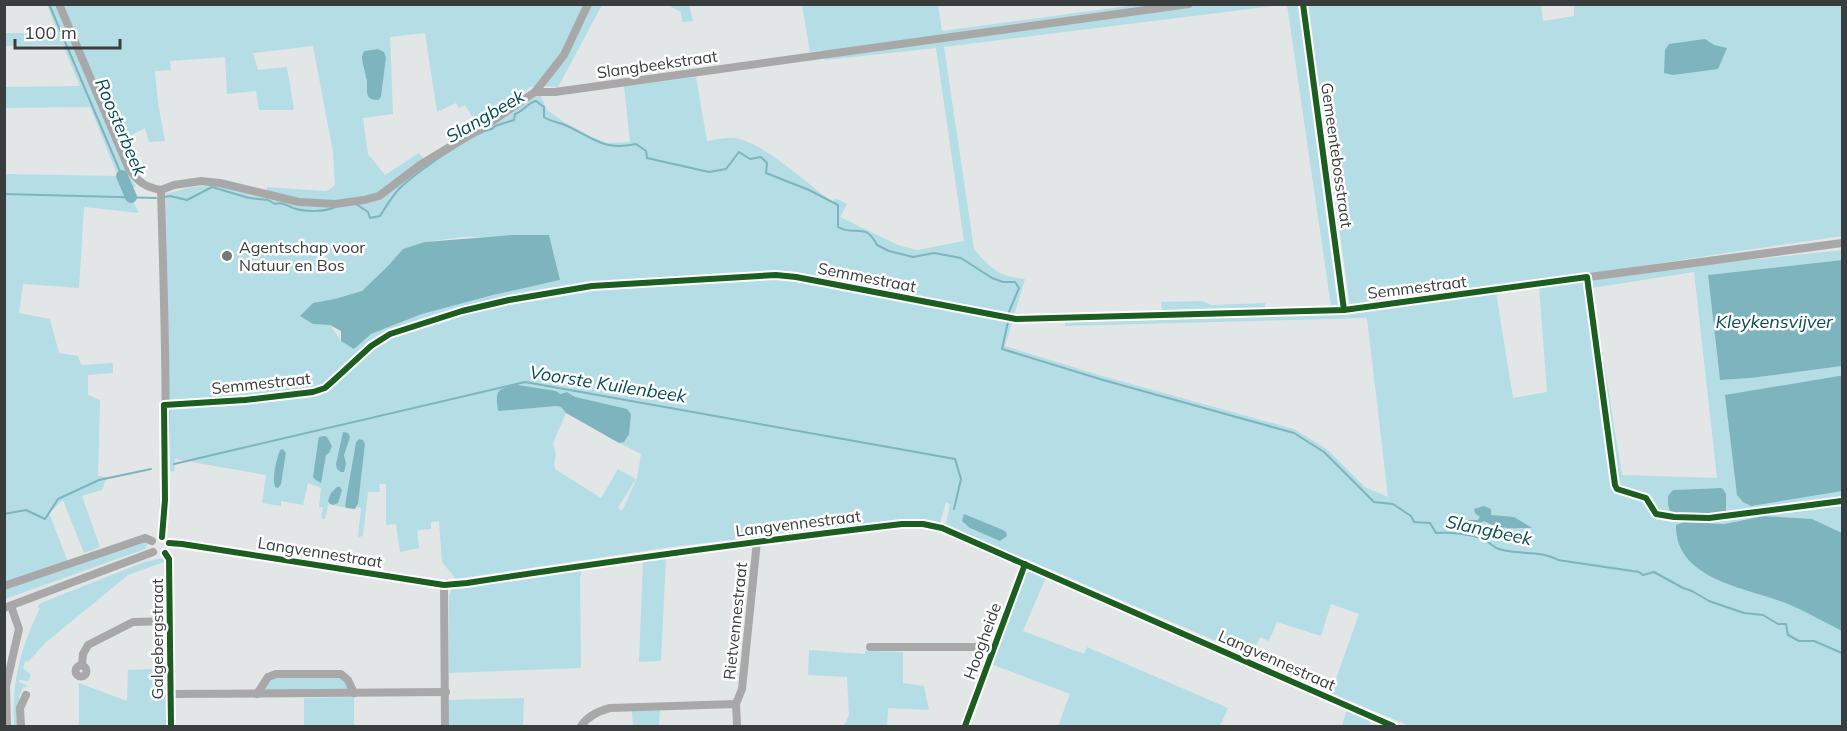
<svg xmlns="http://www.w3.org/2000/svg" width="1847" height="731" font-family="Mulish,sans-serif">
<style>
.green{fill:#b4dde5;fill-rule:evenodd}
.water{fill:#7db4be}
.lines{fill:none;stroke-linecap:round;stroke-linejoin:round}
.stream{stroke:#7db4be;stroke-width:2}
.river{stroke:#7db4be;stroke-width:12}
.minor{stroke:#a8a8a8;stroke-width:8}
.cycleway-casing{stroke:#fff;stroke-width:10}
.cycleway{stroke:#1b5e20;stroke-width:6}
.poi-dot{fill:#757878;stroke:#fff;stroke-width:2}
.labels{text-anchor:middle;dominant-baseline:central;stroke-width:5;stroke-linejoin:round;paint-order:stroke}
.street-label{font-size:16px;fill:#3a3d3d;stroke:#fff}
.poi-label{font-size:16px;fill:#3a3d3d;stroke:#fff;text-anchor:start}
.water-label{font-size:18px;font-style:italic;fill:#054c57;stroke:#fff}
</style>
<rect width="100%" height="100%" fill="#e2e6e7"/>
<g class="green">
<path d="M47 5H56L128 175 136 186 127 190 139 213 84 207 79 288 23 284 19 313 50 319 59 353 78 356 81 365 113 363V373L88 375V395L100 400 98 476 107 477 102 490 82 496 100 547 84 553 63 500 49 513 68 562 5 583V174L118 176 90 107 5 108V87L80 86 63 45 5 46 4 33H58Z"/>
<path d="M62 5H602L558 87 542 86 530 87 517 100 478 126 465 105 459 108 456 103 437 112 425 33 390 37 393 114 363 118 368 154 385 175 419 153 427 163 491 126 537 96H541L547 110 564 122 592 137 608 143 630 142 624 86 696 77 707 141C715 140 726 137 735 138 765 143 807 184 833 202L835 198 847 204 840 217 898 245 917 250 964 241 936 48 825 60 823 50 810 52 802 5H938L942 31 1135 5H1283L944 47 974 249C991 269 998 276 1025 279L1005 346 1099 375 1294 429 1328 450 1365 487 1388 497 1367 318 1065 326V316L1162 312 1161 302 1202 301 1212 305 1265 303 1266 310 1331 306 1287 5H1298L1338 306 1350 305 1308 5H1541L1543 21 1574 16V5H1842V236C1726 253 1611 269 1496 292L1513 398 1547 392 1539 286 1694 266 1842 250V260L1708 275 1720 380 1751 378 1842 366V376H1839L1831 492 1842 491V726H1410L1331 693 1359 614 1331 604 1321 636 1277 622 1269 641 1260 637 1251 656 949 526 946 524 950 504 946 502 940 524 929 521 909 520 678 546 456 579 442 562 439 521 431 522V529L417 530 419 548 400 552 396 524 386 525V484H379L380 492H368L363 536 358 537 361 508 357 507 365 444 363 440 359 439 356 442 345 505 346 508 333 505H335L331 493 325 519 321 518 323 507H319L321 488 308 483 303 505 281 501V506L262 503 266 475 175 459 174 472 170 471 166 194 191 187 216 185 266 198 267 187 325 191 329 190 335 185 333 152 313 46 253 53 258 70 287 67 294 110H259L256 91 227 94 225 57 170 61 171 70 155 71 158 103 165 141 149 142 145 128 118 142ZM378 49 386 58 381 97 367 92 366 76 362 56 364 51ZM549 236 560 280 493 295 422 314 371 334 341 341 330 325 313 324 300 316 335 300 362 291 425 242 463 237ZM1694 272 1717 478 1622 475 1592 288ZM567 392 575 397 624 442 619 443 641 454 637 478 622 511 618 508 636 479 618 469 601 498 555 469 554 464 556 454 553 443 566 413 561 407 556 405 498 411ZM283 449 286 453 281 484 274 478 280 450ZM1721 488 1723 489 1726 511 1719 514 1673 516V490ZM1757 517 1676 538 1685 522 1724 524Z"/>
<path d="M668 5H689L693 21 682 22 681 12Z"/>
<path d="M145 541 148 543 145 549 5 599V588Z"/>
<path d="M666 557 661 661 639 662 643 560Z"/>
<path d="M163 558 166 563 164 562 128 575 45 643 28 662 25 661 23 668 31 675 28 681 19 680V682L28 686 23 687 19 697V726H14C12 680 20 650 40 608L37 607 41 603 144 562Z"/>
<path d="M582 569 580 578 581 668 449 673V596L452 589Z"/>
<path d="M1030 570 1046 577 1023 631 1084 654 1087 647 1228 708 1220 726H1058L1070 694 991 664 1025 572Z"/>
<path d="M809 650 865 654V651L903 652V683L924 686 929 710 888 708 887 726H844L849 715 847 677 808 675Z"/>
<path d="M168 652 166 726H79V683L127 701 128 670 153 669 159 655Z"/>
<path d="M276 677H341L349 687 348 690 265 691 264 689 269 680Z"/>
<path d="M354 697V726H304V698Z"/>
<path d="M524 698 523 725H449V700Z"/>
<path d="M660 710 659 726H633L632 711Z"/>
<path d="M1347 710 1371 720 1369 726H1342Z"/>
</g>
<g class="water">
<path d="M1705 39 1714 45 1727 48 1718 69 1673 75 1664 73 1665 50 1669 44Z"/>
<path d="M378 49 384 52 386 58 381 97 378 100C362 100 369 88 366 77 365 70 362 64 362 56L364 51Z"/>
<path d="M512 235H549L560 280 493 295 422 314 371 334 354 349 341 341V331L330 325 313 324 300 316 313 303 335 299 362 291 388 266 403 249 425 242Z"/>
<path d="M1842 260V366L1751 378 1720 380 1708 275Z"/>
<path d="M1839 376H1842V491L1751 506 1743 502 1737 495 1725 395Z"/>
<path d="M518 385 556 391 560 394 567 392 575 397 627 409 631 414 629 434 624 442 619 443 566 413 561 407 556 406 498 411C495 389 497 389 518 385Z"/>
<path d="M343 432 348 433 350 437 344 455 346 464 344 472H341L337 469 336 464Z"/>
<path d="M324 436 327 437 332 446 329 453 326 455 321 483 316 480 313 477 318 442 319 437Z"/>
<path d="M359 439 363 440 365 444 358 504 355 509 346 508 345 505 356 442Z"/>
<path d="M283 449 286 453 281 484 278 488 275 487C272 477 276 461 280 450Z"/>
<path d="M337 487H340L342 490 338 503 333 505 330 504 328 501 331 493Z"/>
<path d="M1721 488 1723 489 1726 494V511L1719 514 1671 515 1668 504V496L1673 490Z"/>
<path d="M1484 506 1491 509V515L1514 517 1532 528C1514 528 1499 530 1484 521L1472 526H1467L1464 520H1478L1480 517 1475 513 1474 509Z"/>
<path d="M964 514 1003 530 1006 532 1007 536 1000 541 970 528 962 521Z"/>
<path d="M1764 516 1812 519 1842 533V631C1824 622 1807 612 1788 604 1749 588 1675 581 1676 525L1685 522 1724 524Z"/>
</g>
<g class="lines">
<g class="stream">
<path d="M49 4 122 176"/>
<path d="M4 194 156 198"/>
<path d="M164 197 170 196 187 200 212 187 249 198 268 200 275 204C283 202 286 205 293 208 304 212 325 212 335 207"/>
<path d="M356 204 368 212 370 218 380 216C386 207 392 196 399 189 414 174 473 132 492 129L495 126 514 120 515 114C524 111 527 103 536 101L544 107V117C551 122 558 122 565 125 594 138 602 151 636 144L646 151 647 158 709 172 726 169 739 152 750 159 761 157 767 163 766 173 809 190 838 205V227C855 237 865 221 877 245L889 251 913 257 934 253 961 258 992 278 1003 282H1015L1019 288 1009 312"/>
<path d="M1008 322 1002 349 1103 380 1294 433 1324 452 1374 502 1393 504 1411 516 1414 522 1430 523 1436 533C1450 532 1470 534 1483 539 1488 541 1493 547 1499 549 1518 555 1541 550 1558 560L1639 572 1643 575 1654 572 1683 588 1692 591 1709 601 1744 613 1763 615 1778 624H1786L1788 635 1799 641H1814L1842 653"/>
<path d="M174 464 525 382 955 459 961 479 954 509"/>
<path d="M4 514 26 510 45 519 58 499 99 480 151 469"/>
</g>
<path class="river" d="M122 176 131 197"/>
<g class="minor">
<path d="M59 4 129 169C138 182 145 187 161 190"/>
<path d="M1303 4 1344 310"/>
<path d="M535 92 564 55 588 4"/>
<path d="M161 190 174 185 201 181 220 183 299 202 335 204 364 200 379 196 420 165 494 120 535 92H555L1189 4"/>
<path d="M161 190C164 305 169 422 162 537"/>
<path d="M164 405 245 400 313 392 325 388 334 380 371 346 390 334 462 311 509 300 592 286 776 275 796 277 1016 319 1344 310 1842 243"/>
<path d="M169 543 182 544 444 585 467 583C612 561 756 541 902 524H923L942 528 1393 726"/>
<path d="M165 553 169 559 171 726"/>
<path d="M444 585 445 726"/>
<path d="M4 586 145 538 152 541"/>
<path d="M4 608 153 552"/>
<path d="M870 647H980L994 649"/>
<path d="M82 665 83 654 88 645 133 622 170 621"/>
<circle cx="81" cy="671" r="5.5"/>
<path d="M171 694 446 692"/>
<path d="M257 694 268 677 276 674H341L348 680 354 693"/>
<path d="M7 726 6 686 19 629 11 606"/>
<path d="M21 726 20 708 26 695"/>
<path d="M581 726C588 716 598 711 610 708L736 704"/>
<path d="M737 726 736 704 742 689 757 541"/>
<path d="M965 726 1025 564"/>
</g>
<g class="cycleway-casing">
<g id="cycleway">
<path d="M1303 4 1344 310"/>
<path d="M162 537 165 500 164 405 245 400 313 392 325 388 334 380 371 346 390 334 462 311 509 300 592 286 776 275 796 277 1016 319 1344 310 1587 277 1615 485 1617 489 1646 498 1656 514 1674 517 1709 518 1842 501"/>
<path d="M169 543 182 544 444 585 467 583C612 561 756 541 902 524H923L942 528 1393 726"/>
<path d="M165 553 169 559 171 726"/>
<path d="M965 726 1025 564"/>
</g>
</g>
<use href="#cycleway" class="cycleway"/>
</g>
<circle class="poi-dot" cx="227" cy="256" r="6"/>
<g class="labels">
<g class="street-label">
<text transform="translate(657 64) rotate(-8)">Slangbeekstraat</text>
<text transform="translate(1337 155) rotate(82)">Gemeentebosstraat</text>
<text transform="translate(867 277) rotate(11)">Semmestraat</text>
<text transform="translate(1417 287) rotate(-7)">Semmestraat</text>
<text transform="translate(261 383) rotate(-6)">Semmestraat</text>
<text transform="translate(798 523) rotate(-7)">Langvennestraat</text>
<text transform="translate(320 552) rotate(9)">Langvennestraat</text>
<text transform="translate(735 621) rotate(-84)">Rietvennestraat</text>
<text transform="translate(157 639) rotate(-90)">Galgebergstraat</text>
<text transform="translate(982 641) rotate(-70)">Hoogheide</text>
<text transform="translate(1277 660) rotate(24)">Langvennestraat</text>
</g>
<g class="poi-label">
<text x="239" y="247">Agentschap voor<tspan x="239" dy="18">Natuur en Bos</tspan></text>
</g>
<g class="water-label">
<text transform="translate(485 116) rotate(-30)">Slangbeek</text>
<text transform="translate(121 127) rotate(67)">Roosterbeek</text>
<text x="1774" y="321">Kleykensvijver</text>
<text transform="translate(608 384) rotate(9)">Voorste Kuilenbeek</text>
<text transform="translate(1489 530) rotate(12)">Slangbeek</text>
</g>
</g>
<rect width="1847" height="731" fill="none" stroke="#3a3d3d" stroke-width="12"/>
<path d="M15 39v9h105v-9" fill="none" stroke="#3a3d3d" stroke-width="3"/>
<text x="24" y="39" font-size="18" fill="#3a3d3d" stroke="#ffffff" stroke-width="4.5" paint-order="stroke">100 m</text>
</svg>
